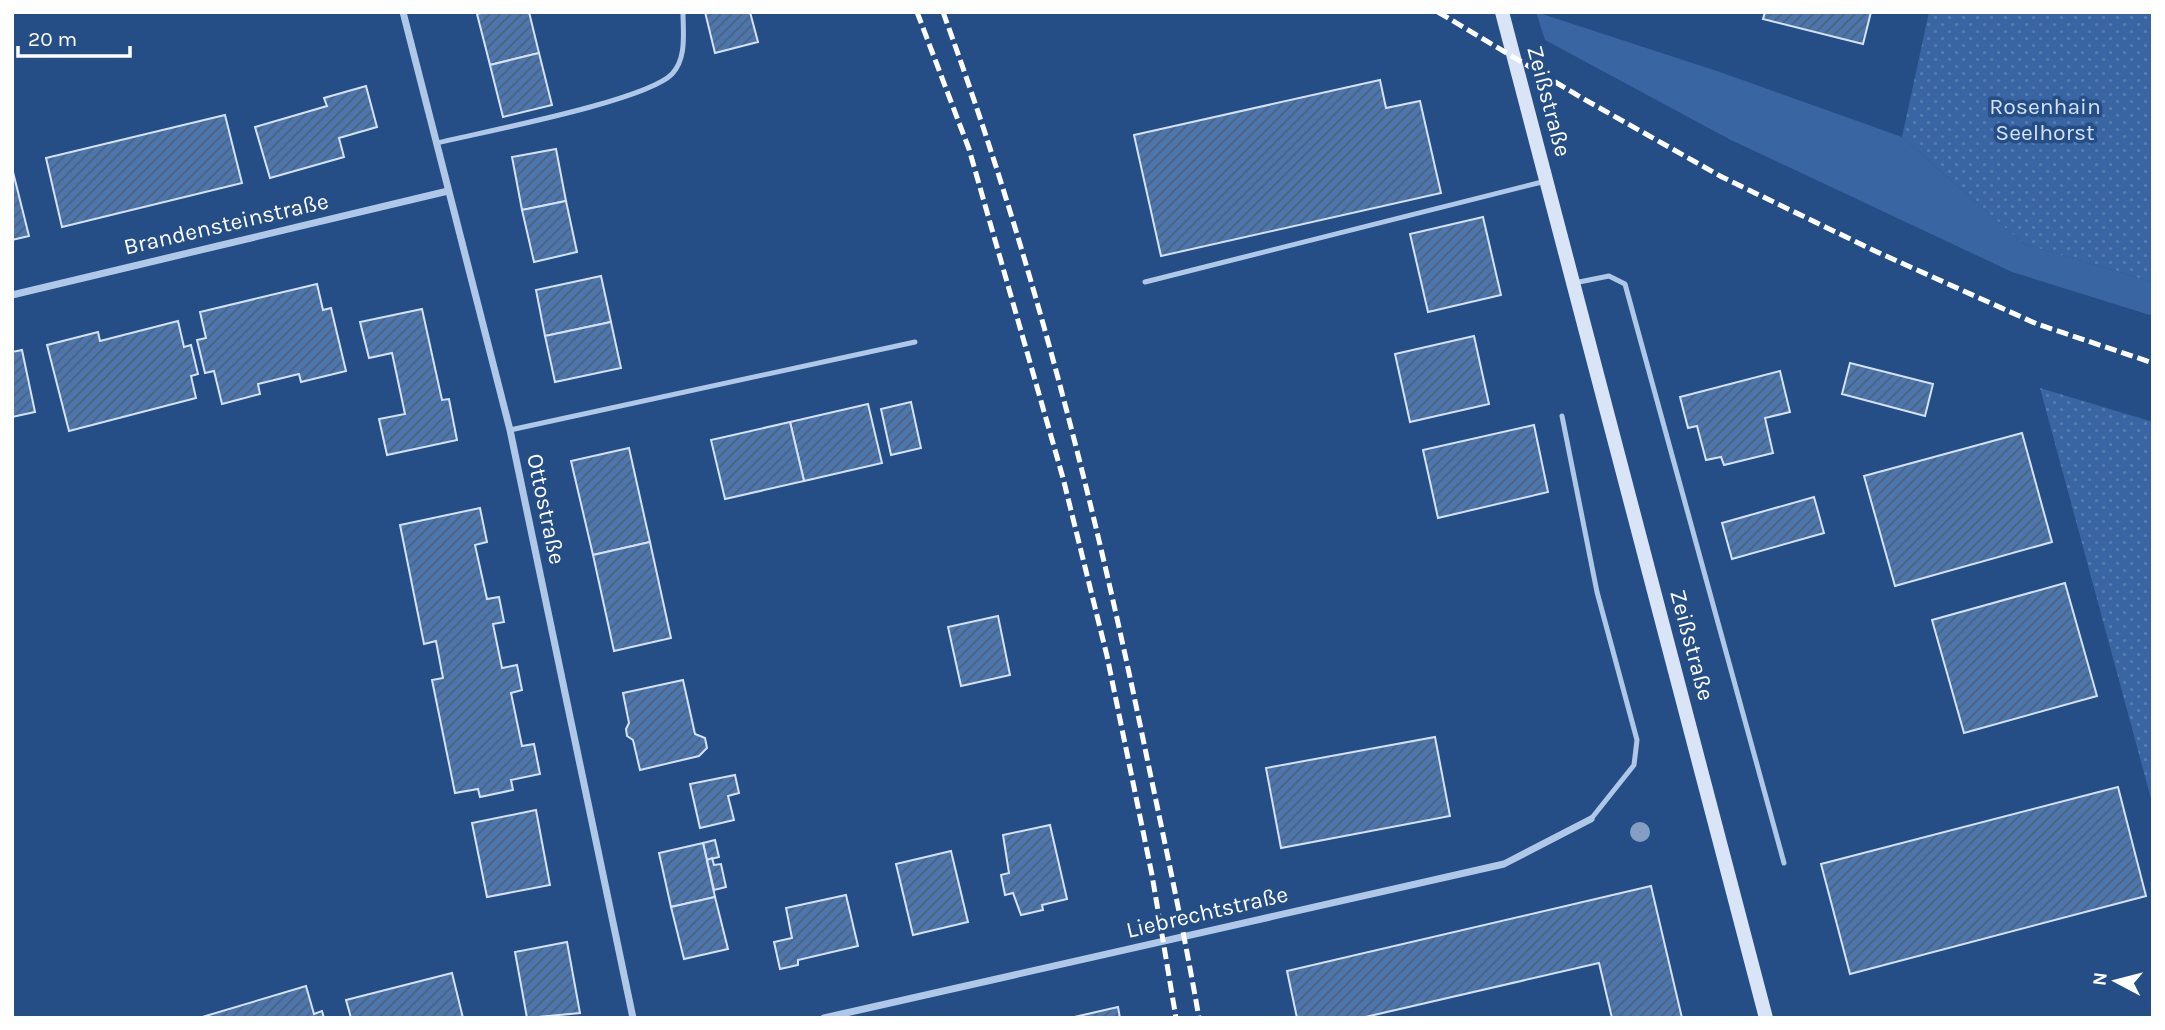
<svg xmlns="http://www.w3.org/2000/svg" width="2165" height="1030" font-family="Karla,sans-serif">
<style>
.grass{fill:#3966a2}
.garden{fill:url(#garden-dots)}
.building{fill:url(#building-hatch);stroke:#d3e2f6;stroke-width:2}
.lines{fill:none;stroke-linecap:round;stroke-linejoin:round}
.lane{stroke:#afc8e8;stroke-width:5}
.street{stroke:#afc8e8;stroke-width:7}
.secondary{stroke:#d9e5f7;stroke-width:14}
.rail{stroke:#fff;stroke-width:5;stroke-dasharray:12 5;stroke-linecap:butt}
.tree{fill:#859fc4}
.labels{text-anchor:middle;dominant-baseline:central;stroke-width:7;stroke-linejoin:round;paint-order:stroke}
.street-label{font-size:23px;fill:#fff;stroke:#254d86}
.park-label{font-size:23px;fill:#d3e2f6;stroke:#254d86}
</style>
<defs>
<pattern id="garden-dots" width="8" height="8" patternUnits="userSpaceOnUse" patternTransform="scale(1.75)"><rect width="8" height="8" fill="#3966a2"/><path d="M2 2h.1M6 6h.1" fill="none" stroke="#577db0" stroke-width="1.8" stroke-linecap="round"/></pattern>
<pattern id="building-hatch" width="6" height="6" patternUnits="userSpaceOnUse" patternTransform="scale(1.75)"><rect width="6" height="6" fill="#4d76ad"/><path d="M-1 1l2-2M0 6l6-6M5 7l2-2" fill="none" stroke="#4c617c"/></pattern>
</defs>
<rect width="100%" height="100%" fill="#254d86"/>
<path class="grass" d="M1536 12 1720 72 1902 137 2024 244 2153 282V316L2012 272 1729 139 1545 40Z"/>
<g class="garden">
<path d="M1929 12H2153V282L2024 244 1902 137Z"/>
<path d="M2040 388 2153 422V806Z"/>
</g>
<g class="building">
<path d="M485 12H529L539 53 490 65 477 14Z"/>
<path d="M705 12H750L758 42 715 53Z"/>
<path d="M1765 12H1871L1863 44 1763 19Z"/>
<path d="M539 53 552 105 503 117 490 65Z"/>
<path d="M1380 80 1386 108 1420 101 1441 193 1161 256 1134 135Z"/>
<path d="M366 86 377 127 339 138 344 157 270 178 255 127 327 106 324 98Z"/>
<path d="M225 115 242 183 62 227 46 158Z"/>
<path d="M556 149 566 201 522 210 512 157Z"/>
<path d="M12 168 29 236 12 240Z"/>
<path d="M566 201 577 252 534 262 522 210Z"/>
<path d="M1483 217 1501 295 1428 312 1410 234Z"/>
<path d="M601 276 611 322 545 336 536 290Z"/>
<path d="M317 284 323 310 331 308 346 371 301 382 299 374 258 384 260 394 222 404 214 371 205 373 197 340 206 338 200 312Z"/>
<path d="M422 309 442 400 449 399 457 440 387 455 379 419 405 414 392 353 369 358 360 322Z"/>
<path d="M178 321 184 347 191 345 198 374 191 376 196 398 69 431 47 345 98 332 100 341Z"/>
<path d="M611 322 621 368 555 382 545 336Z"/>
<path d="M1474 336 1489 404 1410 422 1395 354Z"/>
<path d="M22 350 35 412 12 417V352Z"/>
<path d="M1850 363 1933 384 1925 416 1842 394Z"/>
<path d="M1780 371 1790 412 1765 418 1773 453 1724 465 1721 457 1706 460 1697 426 1688 428 1680 397Z"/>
<path d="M911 402 921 448 891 455 881 409Z"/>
<path d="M868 404 882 463 804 481 790 422Z"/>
<path d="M790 422 804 481 725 499 711 440Z"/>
<path d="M1534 425 1548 492 1438 518 1423 450Z"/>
<path d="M2022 433 2052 542 1895 586 1864 476Z"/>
<path d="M629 448 650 542 593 555 571 461Z"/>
<path d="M1814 497 1824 533 1732 559 1722 523Z"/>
<path d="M480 508 487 542 475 545 487 599 499 597 504 622 493 624 502 668 517 665 522 690 511 693 522 746 534 744 540 774 511 780 513 790 480 797 478 789 455 793 432 680 443 678 436 641 424 644 400 525Z"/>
<path d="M650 542 671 638 614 651 593 555Z"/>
<path d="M2065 583 2097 696 1964 733 1932 620Z"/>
<path d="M998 616 1010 675 961 686 948 627Z"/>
<path d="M683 680 695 734 705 738 707 748 699 756 640 770 633 740 627 736 626 729 629 723 623 693Z"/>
<path d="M1435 737 1450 816 1281 848 1266 768Z"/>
<path d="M735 775 739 793 728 796 734 820 700 828 690 784Z"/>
<path d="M2118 787 2146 896 1850 974 1821 864Z"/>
<path d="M536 810 550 885 487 897 472 823Z"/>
<path d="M1050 825 1067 899 1042 905 1043 910 1021 915 1013 893 1005 895 1001 875 1009 873 1003 835Z"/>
<path d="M715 840 719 857 707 860 703 843Z"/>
<path d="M703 843 715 897 671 907 659 853Z"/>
<path d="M951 851 968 922 913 935 896 864Z"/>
<path d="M712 858 714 865 721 864 726 887 714 890 707 860Z"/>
<path d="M1651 886 1682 1018H1612L1599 963 1361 1018H1297L1287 971Z"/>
<path d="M846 895 858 946 798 960V965L780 969 774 942 792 938 786 908Z"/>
<path d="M715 897 728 949 684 959 671 907Z"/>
<path d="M567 942 580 1013 527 1018 515 952Z"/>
<path d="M452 973 463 1018H351L346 1000Z"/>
<path d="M306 986 314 1014 322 1011 324 1018H199Z"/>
<path d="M1118 1007 1120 1018H1070Z"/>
</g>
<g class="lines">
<g class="lane">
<path d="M437 143C482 132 646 101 672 74 687 58 683 33 683 12"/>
<path d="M1145 282 1546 181"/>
<path d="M1574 283 1609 276 1625 284 1784 863"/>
<path d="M1562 416 1597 592 1637 740 1634 765 1591 819"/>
<path d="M510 430 915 342"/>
</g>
<g class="street">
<path d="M403 12 510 430 633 1018"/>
<path d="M12 295 448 191"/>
<path d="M824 1018 1504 864 1591 819"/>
</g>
<path class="secondary" d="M1502 12 1766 1018"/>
<g class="rail">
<path d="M917 12 969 149 1063 478 1107 656 1152 875 1176 1018"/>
<path d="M943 12C1032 255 1095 505 1147 758 1165 844 1184 931 1199 1018"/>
<path d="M1438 12 1582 98 1722 177 1875 251 2037 324 2153 363"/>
</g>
</g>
<circle class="tree" cx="1640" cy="832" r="10"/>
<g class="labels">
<g class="street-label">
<text transform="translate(1549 101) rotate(75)">Zeißstraße</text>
<text transform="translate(226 224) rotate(-13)">Brandensteinstraße</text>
<text transform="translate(546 509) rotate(78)">Ottostraße</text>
<text transform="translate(1692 645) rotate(75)">Zeißstraße</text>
<text transform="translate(1207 912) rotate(-13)">Liebrechtstraße</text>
</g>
<g class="park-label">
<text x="2045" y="106">Rosenhain<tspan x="2045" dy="26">Seelhorst</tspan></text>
</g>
</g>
<rect width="2165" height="1030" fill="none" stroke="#ffffff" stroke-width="28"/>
<g transform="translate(2116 981) rotate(277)" stroke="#254d86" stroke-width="5" paint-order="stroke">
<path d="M0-5L12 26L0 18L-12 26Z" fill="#ffffff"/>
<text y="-10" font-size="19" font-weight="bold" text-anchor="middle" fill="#ffffff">N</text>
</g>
<path d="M18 46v10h112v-10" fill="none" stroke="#ffffff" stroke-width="3.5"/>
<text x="28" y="46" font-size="21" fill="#ffffff" stroke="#254d86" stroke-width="5" paint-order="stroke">20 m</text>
</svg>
